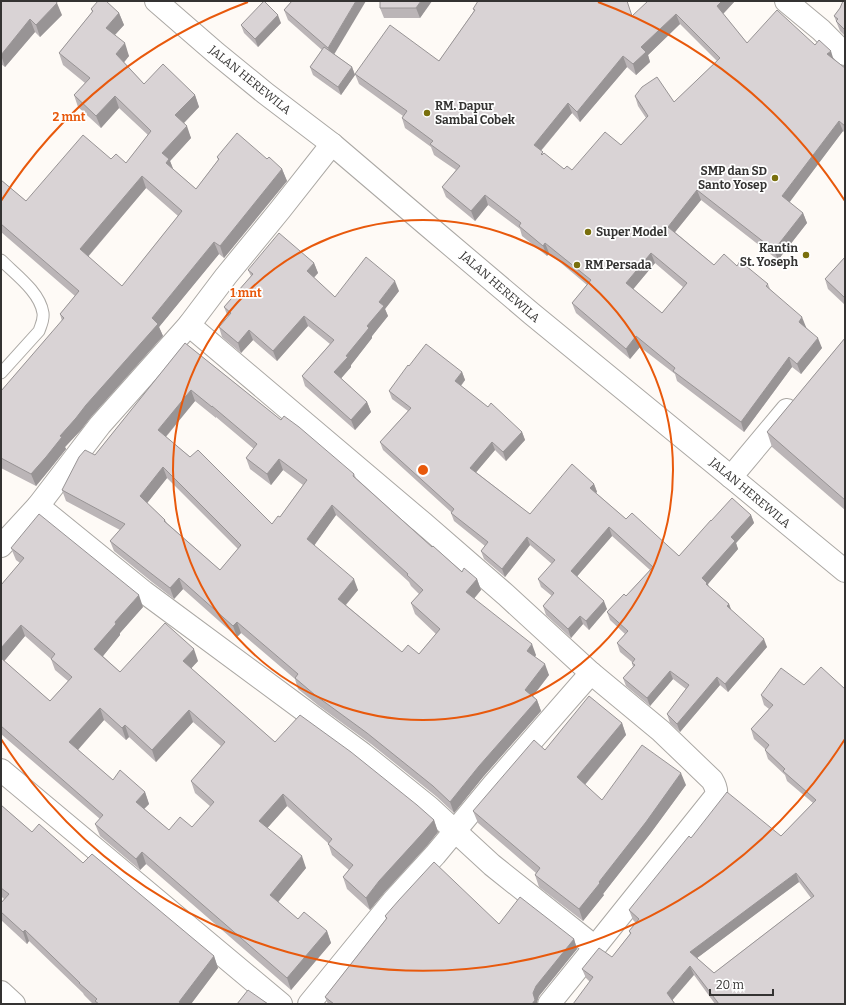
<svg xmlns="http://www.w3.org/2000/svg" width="846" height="1005" font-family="Bitter,serif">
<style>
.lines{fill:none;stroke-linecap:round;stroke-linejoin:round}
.lane-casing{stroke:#aba8a4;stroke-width:13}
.street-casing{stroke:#aba8a4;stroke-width:24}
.secondary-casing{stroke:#aba8a4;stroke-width:24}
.primary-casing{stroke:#aba8a4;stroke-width:24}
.lane{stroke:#fff;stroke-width:11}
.street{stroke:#fff;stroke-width:22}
.secondary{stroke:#fff;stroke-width:22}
.primary{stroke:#fff;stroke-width:22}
.wall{fill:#bbb5b7;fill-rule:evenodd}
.shaded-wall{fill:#989495}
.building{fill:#d9d3d5;stroke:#989495;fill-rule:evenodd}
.ring{fill:none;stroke:#e8590c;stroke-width:2}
.poi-dot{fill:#796f0d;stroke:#fff;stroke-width:1.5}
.labels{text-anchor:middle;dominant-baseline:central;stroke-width:3.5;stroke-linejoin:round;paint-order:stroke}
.street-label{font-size:12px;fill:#343332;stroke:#fff}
.poi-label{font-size:12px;font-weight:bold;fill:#343332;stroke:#fff;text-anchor:start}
.centre{fill:#e8590c;stroke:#fff;stroke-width:2}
.ring-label{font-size:12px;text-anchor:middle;font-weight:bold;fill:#e8590c;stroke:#fff;stroke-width:3.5;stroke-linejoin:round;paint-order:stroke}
</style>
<rect width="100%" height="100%" fill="#fefaf6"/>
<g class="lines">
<g class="lane-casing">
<path id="lane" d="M1 260C15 274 40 292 43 313 44 320 41 325 39 331L1 373"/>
</g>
<g class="street-casing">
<g id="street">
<path d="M786 1 821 30 845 54"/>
<path d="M189 325 423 523 506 595 591 673 661 731 712 780C715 785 718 791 715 797L595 947 549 1004"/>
<path d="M731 477 787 410"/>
<path d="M38 506 144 592 363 754 429 807 492 865 595 947"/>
<path d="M1 546 38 506 100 425 189 325 226 276 280 210 332 144"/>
<path d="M1 770 281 1004"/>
<path d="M309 1004 393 901 435 855 493 785 591 673"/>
</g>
</g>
<g class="secondary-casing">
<path id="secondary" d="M156 1 216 53 265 93 332 144 427 225 532 314 731 477 845 571"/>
</g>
<g class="primary-casing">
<path id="primary" d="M1 992 14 1004"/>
</g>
<use href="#lane" class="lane"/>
<use href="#street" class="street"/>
<use href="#secondary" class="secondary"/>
<use href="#primary" class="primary"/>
</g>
<g class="wall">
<path d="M1 1 62 15 40 37 35 32 5 67 1 64Z"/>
<path d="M292 1 334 54 352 67 355 75 341 95 313 75 310 67 322 50 288 20 284 10Z"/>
<path d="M432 1 420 18H384L380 8Z"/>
<path d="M735 1 723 14 747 43 815 45 845 68V133L843 131 789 202 803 213 807 223 778 260 701 200 675 232 714 265 737 266 768 284 770 289 806 327 822 348 801 374 792 367 744 432 677 381 675 374 640 347 630 359 576 313 572 303 587 285 549 253 547 256 522 236 520 229 488 205 475 221 446 197 442 187 456 170 434 155 431 147 405 128 402 118 403 116 359 84 355 74 439 61 474 11 473 9 632 16ZM680 24 717 61 674 102 635 96 638 106 646 118 621 145 572 170 564 169 543 154 541 151 572 113 580 122 627 67 636 75 650 62 648 55ZM655 263 683 287 662 313 633 289Z"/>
<path d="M845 1V36L840 31 834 16Z"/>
<path d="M91 9 119 13 124 25 115 35 129 56 124 62 144 84 195 95 199 107 184 123 191 138 170 161 173 169 196 189 218 160 217 157 267 159 282 169 287 181 224 258 219 254 159 327 163 336 91 417 81 430 65 447 66 449 50 469 36 486 1 468V391L62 321 60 314 75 296 1 232V180L26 201 111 159 126 163 148 135 119 108 101 128 78 107 74 95 85 83 63 65 59 53 92 12ZM146 188 178 216 122 286 88 257Z"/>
<path d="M281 23 258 47 244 33 241 25Z"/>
<path d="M845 257V305L828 289 825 279Z"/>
<path d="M314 263 318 273 314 278 335 297 399 291 385 309 388 316 372 336V338L351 365V367L341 378 367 402 371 412 355 430 305 386 302 376 330 344 308 326 277 361 253 340 241 353 222 337 219 327 228 317 224 307 251 276 248 270Z"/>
<path d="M845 338V510L772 447 767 432Z"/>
<path d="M185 343 281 420 354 474 356 478 432 547 462 572 477 579 481 590 474 599 536 655 535 657 549 675 533 696 537 700 541 711 483 777 454 813 437 797 371 744 319 706 298 689 295 679 241 633 237 637 183 589 174 599 152 582 114 551 110 541 120 530 66 501 62 490 95 455ZM195 401 216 418V417L254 449 246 458 250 469 271 485 283 470 303 485 280 517 272 524 166 437ZM167 478 238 549 220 570 167 523 165 520 147 503ZM336 515 409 582 411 586 419 594 411 603 415 614 436 634 419 654 402 652 346 605 358 590 314 545Z"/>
<path d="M409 366 462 372 465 380 461 386 488 407 522 432 525 440 506 461 495 450 476 472 530 514 594 484 597 492 596 493 626 519 679 556 711 521 751 515 754 523 736 543 738 549 708 584V586L729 604 731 610 767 647 728 692 720 685 680 732 670 723 667 714 686 689 673 679 650 706 626 686 623 678 633 667 632 663V662L620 652 617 643 625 634 610 620 607 612 626 596 650 570 612 536 577 576 607 609 589 630 583 624 571 638 546 615 543 606 552 596 541 587 538 579 552 564 530 545 505 577 484 559 481 551 485 546 454 521 451 513V512L383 450 380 442 408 411 392 399 389 391Z"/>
<path d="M11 548 143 607 120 633V635L103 656 120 672 198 661 191 668 275 742 434 820 438 832 426 847 384 893 370 910 347 889 343 877 349 870 332 855 328 843 287 806 267 828 306 868 278 902 298 919 327 931 331 943 291 990 146 864 140 870 100 836 95 824 100 819 1 734V585L20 563 16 560ZM25 636 51 659 55 670 68 681 50 701 4 661ZM104 720 126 740 129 737 156 762 193 722 221 746 191 781 195 793 211 807 192 827 169 830 144 809 149 804 145 792 113 780 78 750Z"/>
<path d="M804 685 845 1004H715L694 975 590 982 586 978 582 969 612 957 630 934 629 931 636 923 633 920 629 910 691 838 781 836 813 803 787 781 785 775 768 759 765 750V749L754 739 751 729 769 709 764 705 761 695ZM799 882 811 898 714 973 697 958Z"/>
<path d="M622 723 626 735 585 785 602 800 686 785 650 834 603 894 604 895 583 921 539 887 535 875 536 873 478 823 473 811 545 750Z"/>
<path d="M1 805 32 832 83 863 214 956 218 968 191 1004H93L84 995 83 993 29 941 27 944 1 920V903L4 899 1 896Z"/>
<path d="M385 916 499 924 574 939 577 949 539 996 537 1002V1004H328L325 997 386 919Z"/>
</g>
<g class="shaded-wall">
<path d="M356 1H366L332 58 328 48Z"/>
<path d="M421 1H432L420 18 416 8Z"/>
<path d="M722 1H735L721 16 717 6Z"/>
<path d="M57 3 62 15 40 37 36 25Z"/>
<path d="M119 13 124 25 110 40 106 28Z"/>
<path d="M676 14 680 24 648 55 650 62 636 75 633 64 641 47Z"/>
<path d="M278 15 281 23 258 47 255 39Z"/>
<path d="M30 19 35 32 5 67 1 55Z"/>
<path d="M125 43 129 56 121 66 116 54Z"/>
<path d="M831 51 834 61 827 54Z"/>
<path d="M623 56 627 67 580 122 577 112Z"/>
<path d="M352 67 355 75 341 95 338 87Z"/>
<path d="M195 95 199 107 180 127 175 115Z"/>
<path d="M115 96 119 108 101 128 96 116Z"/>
<path d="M568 103 572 113 537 155 534 145Z"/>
<path d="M839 121 843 131 786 207 782 196Z"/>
<path d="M187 126 191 138 170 161 174 171 171 175 162 153Z"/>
<path d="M282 169 287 181 224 258 220 246Z"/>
<path d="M142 176 146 188 84 261 80 249Z"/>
<path d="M697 190 701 200 671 237 668 227Z"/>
<path d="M485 195 488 205 475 221 471 211Z"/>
<path d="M803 213 807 223 778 260 774 250Z"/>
<path d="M214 242 219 254 159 327 163 336 91 417 81 430 65 447 66 449 50 469 36 486 31 474 60 436 152 318Z"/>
<path d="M545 243 549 253 547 256 543 246Z"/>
<path d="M651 253 655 263 630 293 626 283Z"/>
<path d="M314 263 318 273 310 281 307 271Z"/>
<path d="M395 281 399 291 385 309 388 316 372 336V338L351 365V367L338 382 334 372 367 326 379 302Z"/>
<path d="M304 316 308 326 277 361 273 351Z"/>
<path d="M802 317 806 327 802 332 799 322Z"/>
<path d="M249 330 253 340 241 353 238 343Z"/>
<path d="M636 336 640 347 630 359 626 349Z"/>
<path d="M818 338 822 348 801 374 797 364Z"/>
<path d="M789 357 792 367 744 432 741 422Z"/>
<path d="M462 372 465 380 458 389 455 381Z"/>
<path d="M191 390 195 401 162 441 158 430Z"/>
<path d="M367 402 371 412 355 430 351 420Z"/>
<path d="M522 432 525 440 506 461 503 452Z"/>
<path d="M492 442 495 450 473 476 470 468Z"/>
<path d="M279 459 283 470 271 485 267 474Z"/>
<path d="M163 467 167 478 144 507 140 496Z"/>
<path d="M594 484 597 492 593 496 590 488Z"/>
<path d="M332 505 336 515 311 550 307 539Z"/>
<path d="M751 515 754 523 736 543 738 549 708 584 710 591 702 578 731 537Z"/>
<path d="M609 527 612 536 574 580 571 571Z"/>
<path d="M527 537 530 545 505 577 502 569Z"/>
<path d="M179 578 183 589 174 599 170 588Z"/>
<path d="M354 579 358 590 342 609 338 599Z"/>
<path d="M477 579 481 590 470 603 466 592Z"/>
<path d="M139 595 143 607 120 633V635L99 661 94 649 115 622Z"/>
<path d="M604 601 607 609 589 630 586 621Z"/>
<path d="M729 604 732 612 727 606Z"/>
<path d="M580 616 583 624 571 638 568 629Z"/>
<path d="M237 622 241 633 237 637 233 626Z"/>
<path d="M21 625 25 636 1 665V648Z"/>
<path d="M764 639 767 647 728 692 725 684Z"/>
<path d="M532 644 536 655 531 662 527 651Z"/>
<path d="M194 649 198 661 187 673 183 661Z"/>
<path d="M545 664 549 675 529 701 525 690Z"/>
<path d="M670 671 673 679 650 706 647 698Z"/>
<path d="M717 677 720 685 680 732 677 724Z"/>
<path d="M537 700 541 711 483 777 454 813 450 802 479 766Z"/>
<path d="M100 708 104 720 74 754 69 742Z"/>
<path d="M189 710 193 722 156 762 152 750Z"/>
<path d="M622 723 626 735 581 789 577 777Z"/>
<path d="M125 725 129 737 126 740 122 728Z"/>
<path d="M681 773 686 785 650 834 603 894 604 895 583 921 579 909Z"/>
<path d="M145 792 149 804 140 813 136 802Z"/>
<path d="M283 794 287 806 263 833 259 821Z"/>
<path d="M434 820 438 832 426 847 384 893 370 910 366 898 379 881Z"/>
<path d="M142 852 146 864 140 870 136 859Z"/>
<path d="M302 856 306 868 274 907 270 895Z"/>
<path d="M796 873 799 882 693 961 690 952Z"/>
<path d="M25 930 29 941 27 944 23 932Z"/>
<path d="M327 931 331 943 291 990 287 978Z"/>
<path d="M574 939 577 949 539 996 537 1002V1004H532L533 993 536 986Z"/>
<path d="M214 956 218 968 191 1004H180L179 1002Z"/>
<path d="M690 966 694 975 670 1003 667 993Z"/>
</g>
<g class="building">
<path d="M1 1H56L57 3 36 25 30 19 1 55Z"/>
<path d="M98 1H106L119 13 106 28 125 43 116 54 144 84 163 64 195 95 175 115 187 126 162 153 169 159 166 163 196 189 219 159 217 157 237 133 267 159 269 157 282 169 220 246 214 242 152 318 158 324 86 405 76 418 60 436 62 437 46 457 31 474 1 458V391L64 318 60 314 79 291 1 224V180L26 201 83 135 111 159 116 154 126 163 151 131 115 96 96 116 74 95 90 78 59 53 93 11 91 9ZM142 176 182 211 122 286 80 249Z"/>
<path d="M264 1 278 15 255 39 241 25Z"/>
<path d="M292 1H356L328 48 284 10Z"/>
<path d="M380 1H421L416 8H380Z"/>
<path d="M478 1H627L632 16 648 1H722L717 6 747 43 777 10 815 45 819 40 831 51 827 54 845 68V126L839 121 782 196 803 213 774 250 697 190 668 227 714 265 724 254 737 266 740 261 768 284 766 286 802 317 799 322 818 338 797 364 789 357 741 422 673 371 675 368 636 336 626 349 572 303 591 280 545 243 543 246 519 226 521 223 485 195 471 211 442 187 460 166 430 144 433 141 402 118 407 111 355 74 390 25 439 61 475 10 473 9ZM676 14 720 58 674 102 657 77 642 87 635 96 648 116 621 145 605 132 572 170 567 166 564 169 544 153 542 155 541 154 543 152 534 145 568 103 577 112 623 56 633 64 646 52 641 47ZM651 253 687 283 662 313 626 283Z"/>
<path d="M843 1H845V30L836 21 838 19 834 16 840 8Z"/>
<path d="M324 47 352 67 338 87 310 67Z"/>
<path d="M279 233 314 263 307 271 335 297 366 257 395 281 379 302 384 306 367 326 369 328 346 356 348 357 334 372 367 402 351 420 302 376 334 340 304 316 273 351 249 330 238 343 219 327 231 313 224 307 253 274 248 270Z"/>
<path d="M845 257V298L825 279Z"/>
<path d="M845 338V500L767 432Z"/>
<path d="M185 343 281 420 284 416 299 427 354 474 353 476 432 547 433 546 462 572 464 568 477 579 466 592 532 644 527 651 545 664 525 690 537 700 479 766 450 802 433 786 367 733 315 695 295 678 298 674 237 622 233 626 179 578 170 588 148 571 110 541 125 524 62 490 79 457 85 450 95 455ZM191 390 212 407V406L257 444 246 458 267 474 279 459 307 480 280 517 278 516 272 524 198 450 190 457 158 430ZM163 467 241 545 220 570 164 521 165 520 140 496ZM332 505 408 574 407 575 423 590 411 603 440 629 419 654 408 645 402 652 338 599 354 579 307 539Z"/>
<path d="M426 344 462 372 455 381 488 407 491 403 522 432 503 452 492 442 470 468 530 514 572 464 594 484 590 488 626 519 632 513 679 556 711 520V521L732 498 751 515 731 537 735 541 702 578 707 583 706 584 729 604 727 606 764 639 725 684 717 677 677 724 667 714 689 685 670 671 647 698 623 678 635 665 632 663 635 659 617 643 628 631 607 612 624 594 626 596 653 567 609 527 571 571 604 601 586 621 580 616 568 629 543 606 554 593 538 579 555 560 527 537 502 569 481 551 488 542 451 513 454 509 380 442 411 408 389 391 408 365 409 366Z"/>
<path d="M39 514 139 595 115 622 116 624 94 649 120 672 165 623 194 649 183 661 275 742 300 715 351 752 417 805 434 820 421 835 379 881 366 898 343 877 353 865 328 844 332 839 283 794 259 821 302 856 270 895 298 919 304 912 327 931 287 978 142 852 136 859 95 824 103 815 1 726V658L50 701 72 677 51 659 55 654 21 625 1 648V585L24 558 11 548ZM100 708 122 728 125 725 152 750 189 710 225 742 191 781 214 802 192 827 180 817 169 830 136 802 145 792 120 770 113 780 69 742Z"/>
<path d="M821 667 845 689V1004H719L690 966 667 993 675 1004H573L593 977 582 969 599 948 612 957 631 933 629 931 639 919 629 910 689 836 691 838 727 792 781 836 816 800 783 771 785 769 765 750 769 745 751 729 773 705 761 695 781 668 804 685ZM796 873 814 896 714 973 690 952Z"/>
<path d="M589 696 622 723 577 777 602 800 642 745 681 773 646 822 599 882 600 883 579 909 535 875 540 868 473 811 534 740 545 750Z"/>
<path d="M1 805 32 832 39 824 83 863 92 854 214 956 179 1002 182 1004H99L95 1001 97 999 79 983H80L25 930 23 932 1 912V903L9 894 1 888Z"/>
<path d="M434 862 499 924 520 897 574 939 536 986 533 993 535 1000 532 1004H334L325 997 387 918 385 916 399 900Z"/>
<path d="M248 990 268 1004H237Z"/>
</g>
<g class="ring">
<circle cx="423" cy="470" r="250"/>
<path d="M845 739A500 500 0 0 1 1 739M1 201A500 500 0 0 1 248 2M598 2A500 500 0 0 1 845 201"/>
</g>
<g class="poi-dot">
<circle cx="427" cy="113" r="4"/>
<circle cx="775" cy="178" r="4"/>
<circle cx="588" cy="232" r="4"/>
<circle cx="806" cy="255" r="4"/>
<circle cx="577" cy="265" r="4"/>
</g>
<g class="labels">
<g class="street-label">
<text transform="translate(250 80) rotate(39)">JALAN HEREWILA</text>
<text transform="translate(500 287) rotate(41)">JALAN HEREWILA</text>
<text transform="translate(750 493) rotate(40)">JALAN HEREWILA</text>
</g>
<g class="poi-label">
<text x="435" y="106">RM. Dapur<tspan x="435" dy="14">Sambal Cobek</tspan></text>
<text x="767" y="171" text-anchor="end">SMP dan SD<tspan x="767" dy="14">Santo Yosep</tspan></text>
<text x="596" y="232">Super Model</text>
<text x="798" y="248" text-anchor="end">Kantin<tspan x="798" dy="14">St. Yoseph</tspan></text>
<text x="585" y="265">RM Persada</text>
</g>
</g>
<circle cx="423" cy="470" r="6" class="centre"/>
<g class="ring-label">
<text x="69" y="121">2 mnt</text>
<text x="246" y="297">1 mnt</text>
</g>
<rect width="846" height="1005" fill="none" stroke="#343332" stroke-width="4"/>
<path d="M710 989v6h63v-6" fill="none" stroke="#343332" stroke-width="2"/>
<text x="716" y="989" font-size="12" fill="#343332" stroke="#ffffff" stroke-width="3" paint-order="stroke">20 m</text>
</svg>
